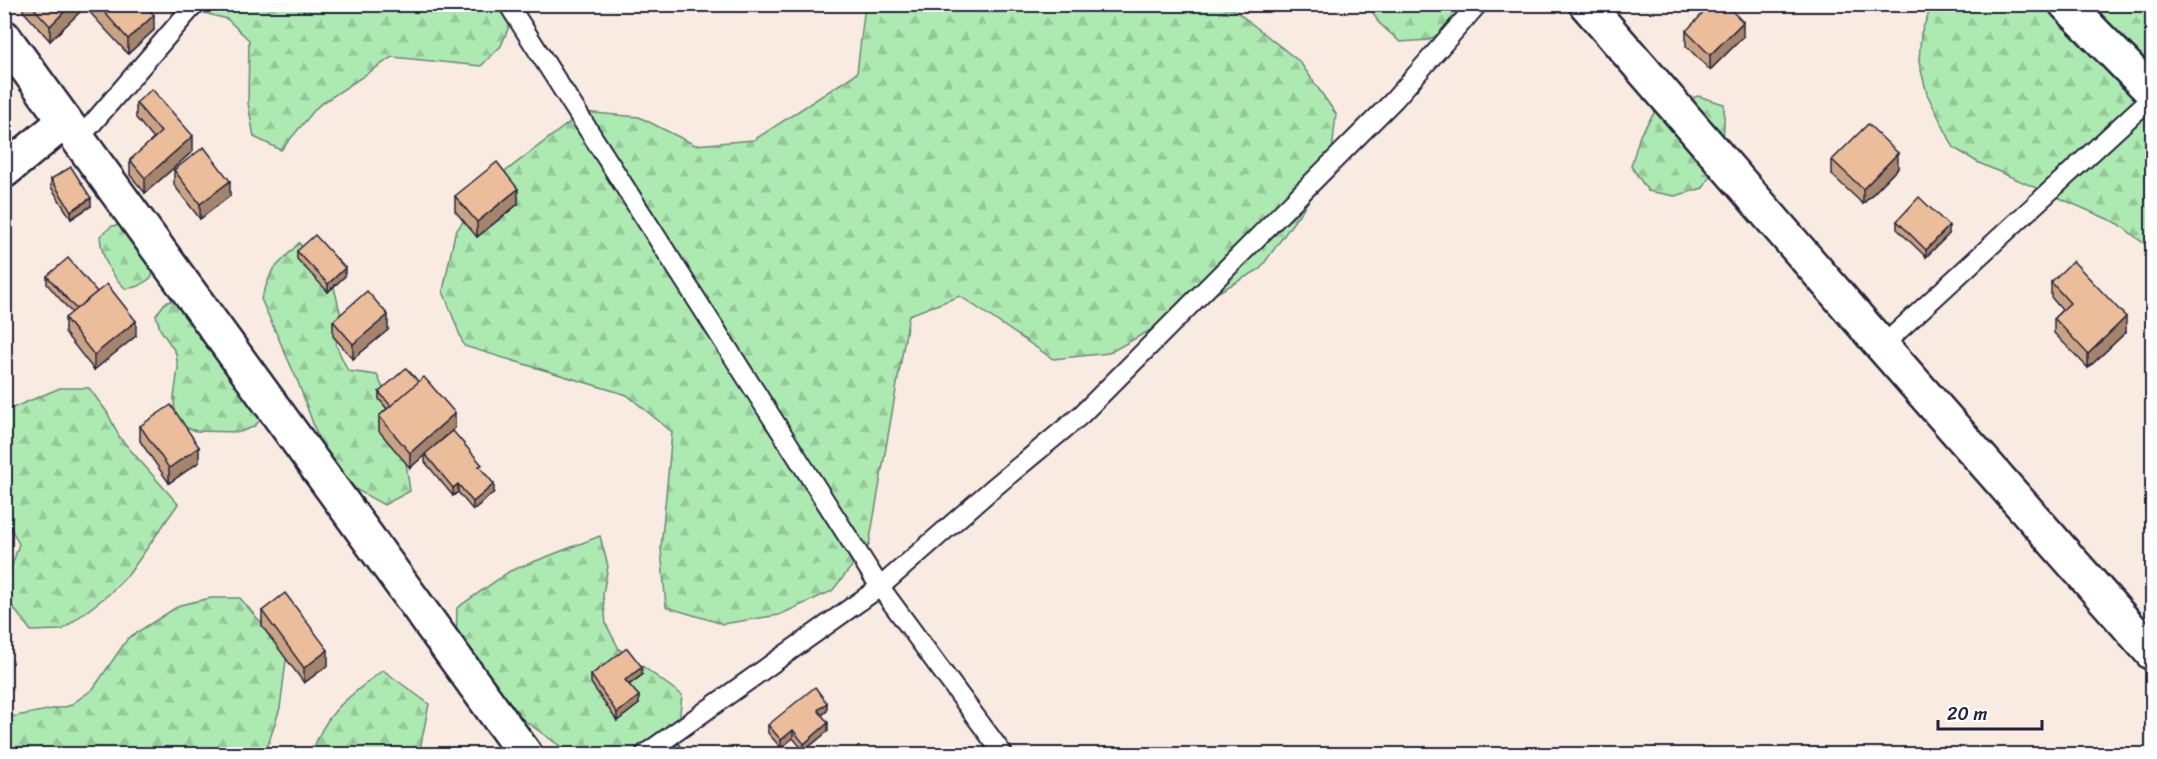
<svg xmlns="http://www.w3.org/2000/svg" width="2157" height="759" font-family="Sriracha,sans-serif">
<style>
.forest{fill:url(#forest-firs);stroke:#688676;stroke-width:1.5}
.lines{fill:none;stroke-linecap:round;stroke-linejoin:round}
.service-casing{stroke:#22223b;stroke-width:22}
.minor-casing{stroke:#22223b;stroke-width:38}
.service{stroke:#fff;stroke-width:18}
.minor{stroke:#fff;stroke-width:33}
.wall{fill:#caa385;stroke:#22223b;stroke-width:1.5}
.shaded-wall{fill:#a4846c;stroke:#22223b;stroke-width:1.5}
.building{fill:#ebbd9b;stroke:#22223b;stroke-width:1.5}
</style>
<defs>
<pattern id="forest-firs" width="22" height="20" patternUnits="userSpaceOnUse" patternTransform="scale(1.5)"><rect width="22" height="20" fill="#adeab1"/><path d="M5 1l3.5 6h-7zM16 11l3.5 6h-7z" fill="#95c899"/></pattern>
</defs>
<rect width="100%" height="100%" fill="#f9ebe1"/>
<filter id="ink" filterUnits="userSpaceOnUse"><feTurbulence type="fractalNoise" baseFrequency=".0167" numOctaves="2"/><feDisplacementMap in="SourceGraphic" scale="12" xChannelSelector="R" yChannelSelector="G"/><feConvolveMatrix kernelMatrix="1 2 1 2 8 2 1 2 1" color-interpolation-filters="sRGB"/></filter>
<g filter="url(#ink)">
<g class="forest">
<path d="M201 4H506L512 19 501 46 481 66 392 57 318 106 281 150 254 137 248 103 249 40 227 19 200 12Z"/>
<path d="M865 5H1228L1300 62 1336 114 1330 171 1260 269 1109 353 1053 359 960 296 909 315 869 545 832 591 779 615 723 624 666 607 661 548 672 432 627 395 464 346 443 291 455 233 489 184 583 112 639 117 695 145 754 140 857 73Z"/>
<path d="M1369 5H1484L1429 40 1400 42 1378 22Z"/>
<path d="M1932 5H2152V250L2119 224 1979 163 1954 148 1927 94 1919 62 1921 33Z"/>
<path d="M1698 96 1724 104C1725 143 1723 154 1703 188L1675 196 1648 191 1631 166 1640 135 1656 110Z"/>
<path d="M128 224 154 265 152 277 139 286 126 289C110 274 102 259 100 236L112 226Z"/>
<path d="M299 243 334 287 341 316 336 345 348 371 377 375 401 428 410 491 384 505 357 490 336 470 321 446 298 382 261 299 272 271Z"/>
<path d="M179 298 196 299 228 317 217 328 264 417 253 427 240 432 196 431 182 426 175 413 174 398 178 368 176 353 160 329 156 315 165 303Z"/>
<path d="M60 388H89L107 412 120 438 178 504 129 574 108 595 62 630 31 631 12 606 9 575 19 544 5 517V411Z"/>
<path d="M600 536 608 566 603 594 606 624 619 649 682 695 679 722 659 754H571L510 710 496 683 456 639 457 608 510 571Z"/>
<path d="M211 598H240L287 653 280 708 265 754H5V718L69 706 93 689 128 638 180 605Z"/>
<path d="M383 670 429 704 419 754H312C324 712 350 696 383 670Z"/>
</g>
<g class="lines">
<g class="service-casing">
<g id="service">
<path d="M508 4 880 587 1003 754"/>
<path d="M79 139 195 4"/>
<path d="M1882 346 2152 97"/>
<path d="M645 754 880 587 992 489 1081 415 1394 100 1478 4"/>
</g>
</g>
<g class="minor-casing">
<g id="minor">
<path d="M1586 4 1882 346 2152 653"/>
<path d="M2066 4 2152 92"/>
<path d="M4 37 525 754"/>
<path d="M4 171 65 121"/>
</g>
</g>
<use href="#service" class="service"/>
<use href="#minor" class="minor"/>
</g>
<g class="wall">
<path d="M23 4H144L154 30 128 54 85 7 50 41 23 11Z"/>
<path d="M1686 31 1743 37 1710 70 1686 46Z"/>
<path d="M136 103 193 151 145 193 130 175V160L154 139 136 118Z"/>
<path d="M1832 160 1898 168 1863 204 1832 175Z"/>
<path d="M174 170 230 196 200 219 174 185Z"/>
<path d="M51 179 91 206 71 219 51 187Z"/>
<path d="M455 196 518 204 477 237 455 211Z"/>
<path d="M1897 221 1949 234 1926 257 1897 229Z"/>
<path d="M297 251 345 276 328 292 297 259Z"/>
<path d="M47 276 97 292 136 336 94 370 65 333V318L72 313 47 284Z"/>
<path d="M2051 282 2126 332 2088 368 2054 333V318L2062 310 2051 297Z"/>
<path d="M333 321 388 330 353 359 333 336Z"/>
<path d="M379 392 455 428 426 454 482 469 494 492 473 510 458 492 453 496 425 462V454L410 468 379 431V416L387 409 379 399Z"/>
<path d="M140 426 199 462 169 483 140 441Z"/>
<path d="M262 611 328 665 304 683 262 626Z"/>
<path d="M591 675H642L629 685 639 704 617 721 591 683Z"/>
<path d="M827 711 822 715 828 731 804 751 793 738 781 748 768 733V725Z"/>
</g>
<g class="shaded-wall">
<path d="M72 4H85V7L50 41V26Z"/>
<path d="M154 15V30L128 54V39Z"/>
<path d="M1743 22V37L1710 70V55Z"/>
<path d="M193 136V151L145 193V178Z"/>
<path d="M1898 153V168L1863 204V189Z"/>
<path d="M230 181V196L200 219V204Z"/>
<path d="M518 189V204L477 237V222Z"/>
<path d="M91 198V206L71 219V211Z"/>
<path d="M1949 226V234L1926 257V250Z"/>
<path d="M345 268V276L328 292V284Z"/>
<path d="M388 315V330L353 359V344Z"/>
<path d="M2126 317V332L2088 368V354Z"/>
<path d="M136 321V336L94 370V355Z"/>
<path d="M455 413V428L410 468V453Z"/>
<path d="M199 447V462L169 483V468Z"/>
<path d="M458 484V492L453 496V488Z"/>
<path d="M494 484V492L473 510V502Z"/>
<path d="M328 650V665L304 683V668Z"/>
<path d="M642 667V675L625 687V680Z"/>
<path d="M639 696V704L617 721V713Z"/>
<path d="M827 703V711L818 718V710Z"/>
<path d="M828 723V731L804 751V744Z"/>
<path d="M793 730V738L781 748V740Z"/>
</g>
<g class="building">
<path d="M30 4H72L50 26Z"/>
<path d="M97 4H144L154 15 128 39Z"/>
<path d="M1712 4H1725L1743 22 1710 55 1686 31Z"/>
<path d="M152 89 193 136 145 178 130 160 161 132 136 103Z"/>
<path d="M1868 124 1898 153 1863 189 1832 160Z"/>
<path d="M204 147 230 181 200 204 174 170Z"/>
<path d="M497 162 518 189 477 222 455 196Z"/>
<path d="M71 167 91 198 71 211 51 179Z"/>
<path d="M1919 197 1949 226 1926 250 1897 221Z"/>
<path d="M315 235 345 268 328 284 297 251Z"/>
<path d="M68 258 97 292 76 309 47 276Z"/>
<path d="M2073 261 2126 317 2088 354 2054 318 2070 303 2051 282Z"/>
<path d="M107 284 136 321 94 355 65 318Z"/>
<path d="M367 291 388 315 353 344 333 321Z"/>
<path d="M406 368 419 382 391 406 379 392Z"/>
<path d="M424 377 455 413 410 453 379 416Z"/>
<path d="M171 405 199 447 169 468 140 426Z"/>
<path d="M453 431 482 465 479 466 494 484 473 502 458 484 453 488 425 454Z"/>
<path d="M285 593 328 650 304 668 262 611Z"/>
<path d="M627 648 642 667 625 680 639 696 617 713 591 675Z"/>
<path d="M815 687 827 703 818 710 828 723 804 744 793 730 781 740 768 725Z"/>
<path d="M679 743 685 754H660Z"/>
<path d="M749 747 755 754H741Z"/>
</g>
</g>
<rect width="2157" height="759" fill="none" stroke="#fff" stroke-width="24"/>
<rect x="12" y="12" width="2133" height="735" fill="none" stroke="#22223b" stroke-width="2" filter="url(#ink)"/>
<path d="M1938 720v9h104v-9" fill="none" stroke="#22223b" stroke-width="3"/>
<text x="1947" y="720" font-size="18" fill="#22223b" stroke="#ffffff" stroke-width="4.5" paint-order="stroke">20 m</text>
</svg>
